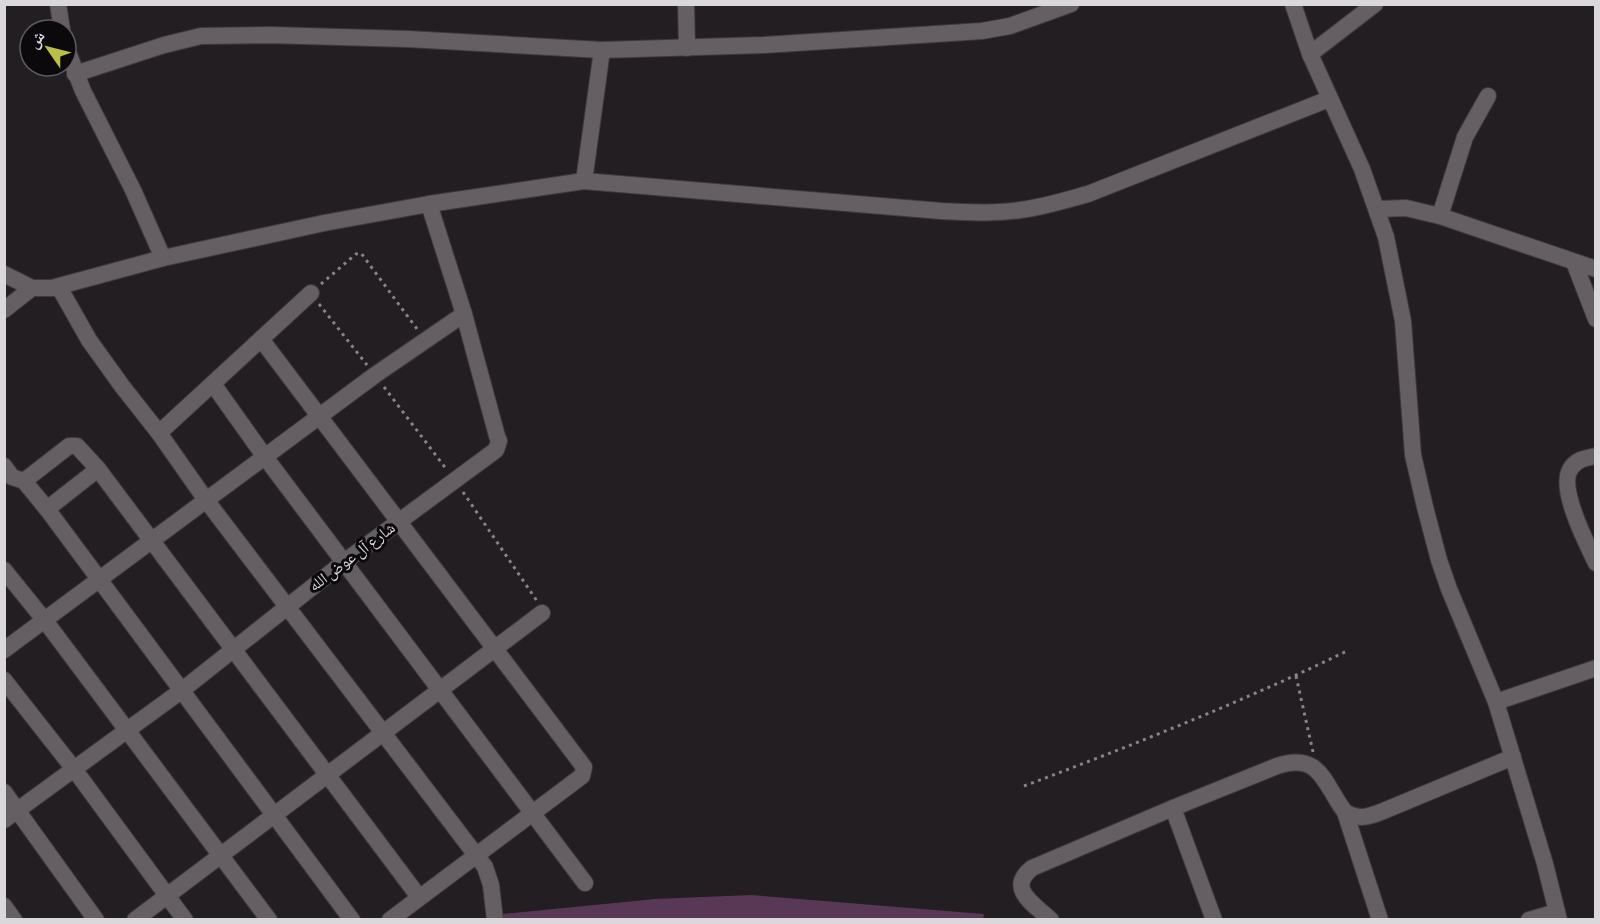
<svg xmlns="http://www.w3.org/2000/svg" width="1600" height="924" font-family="'Alegreya Sans','Noto Naskh Arabic',sans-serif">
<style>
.green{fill:#583854}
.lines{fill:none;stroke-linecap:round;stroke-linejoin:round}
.minor-casing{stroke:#3e3a3e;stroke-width:18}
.path{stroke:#878387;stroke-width:3;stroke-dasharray:3 4.5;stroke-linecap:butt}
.minor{stroke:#655f64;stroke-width:16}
.labels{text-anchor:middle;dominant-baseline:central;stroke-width:6;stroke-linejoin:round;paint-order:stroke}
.street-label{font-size:16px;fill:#dbd8db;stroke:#0b090b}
</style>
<rect width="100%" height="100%" fill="#231e22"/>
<path class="green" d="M751 895 984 914 983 920H493V915L655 899Z"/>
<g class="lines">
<g class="minor-casing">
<g id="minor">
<path d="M58 4 62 30"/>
<path d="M686 4 687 48"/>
<path d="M1293 4 1310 54 1362 169 1386 237 1403 321 1413 455 1425 507 1439 560 1449 589 1496 702 1545 864 1559 920"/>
<path d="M66 47 83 91 133 190 163 258"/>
<path d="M1310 54 1375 4"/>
<path d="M75 74 164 45 201 36 270 35 408 39 602 50 764 45 982 31 1010 26 1071 4"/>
<path d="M584 181 602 50"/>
<path d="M1378 209 1406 208 1440 216 1596 269"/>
<path d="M1440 216 1465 137 1488 96"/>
<path d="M1574 262 1596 319"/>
<path d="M4 274 32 288H52L163 258 324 223 429 204 584 181 941 211C967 212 994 214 1020 210 1044 207 1066 200 1088 194L1329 99"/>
<path d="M59 287 89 340 122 386 159 433 206 500 485 867 491 885 495 920"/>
<path d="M4 310 32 288"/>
<path d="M261 339 584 767 582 776 390 920"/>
<path d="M213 384 265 457 585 883"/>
<path d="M159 433 311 293"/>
<path d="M1596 456C1586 458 1577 459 1571 468 1557 487 1587 544 1596 563"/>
<path d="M4 466 12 477 24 481 47 509 352 920"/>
<path d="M24 481 69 446H77L98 469 419 897"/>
<path d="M47 509 98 469"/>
<path d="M4 570 46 622 269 920"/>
<path d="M4 650 375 375 464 314"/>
<path d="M4 680 74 769 185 920"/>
<path d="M1496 702 1596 668"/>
<path d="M4 792 96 920"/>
<path d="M1173 808 1214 920"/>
<path d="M1345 812 1380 920"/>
<path d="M4 820 181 691 344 562 496 450 499 441 497 436 464 314 429 204"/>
<path d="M4 906 14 920"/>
<path d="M135 920 542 613"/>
<path d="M1051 920C1034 904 1006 889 1032 868L1173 808 1277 766C1321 751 1324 785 1345 812 1358 820 1368 817 1381 812L1513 757"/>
<path d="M1529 920 1557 912"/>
</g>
</g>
<g class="path">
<path d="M321 284 356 254 361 253 417 329"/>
<path d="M319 304 367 365"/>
<path d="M384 387 447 470"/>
<path d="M463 492 537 601"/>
<path d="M1296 676 1313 752"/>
<path d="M1024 786C1133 745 1242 702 1347 651"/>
</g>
<use href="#minor" class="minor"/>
</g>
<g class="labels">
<g class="street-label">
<text transform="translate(352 557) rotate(-37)">شارع آل عوض الله</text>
</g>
</g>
<rect width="1600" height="924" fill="none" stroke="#dbd8db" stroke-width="12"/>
<g transform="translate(48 48) rotate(305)"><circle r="28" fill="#0b090b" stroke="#5e5c5e" stroke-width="1.5"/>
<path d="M0-4.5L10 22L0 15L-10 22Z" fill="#bac045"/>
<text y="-9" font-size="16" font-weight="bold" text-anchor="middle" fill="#dbd8db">ش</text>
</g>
</svg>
